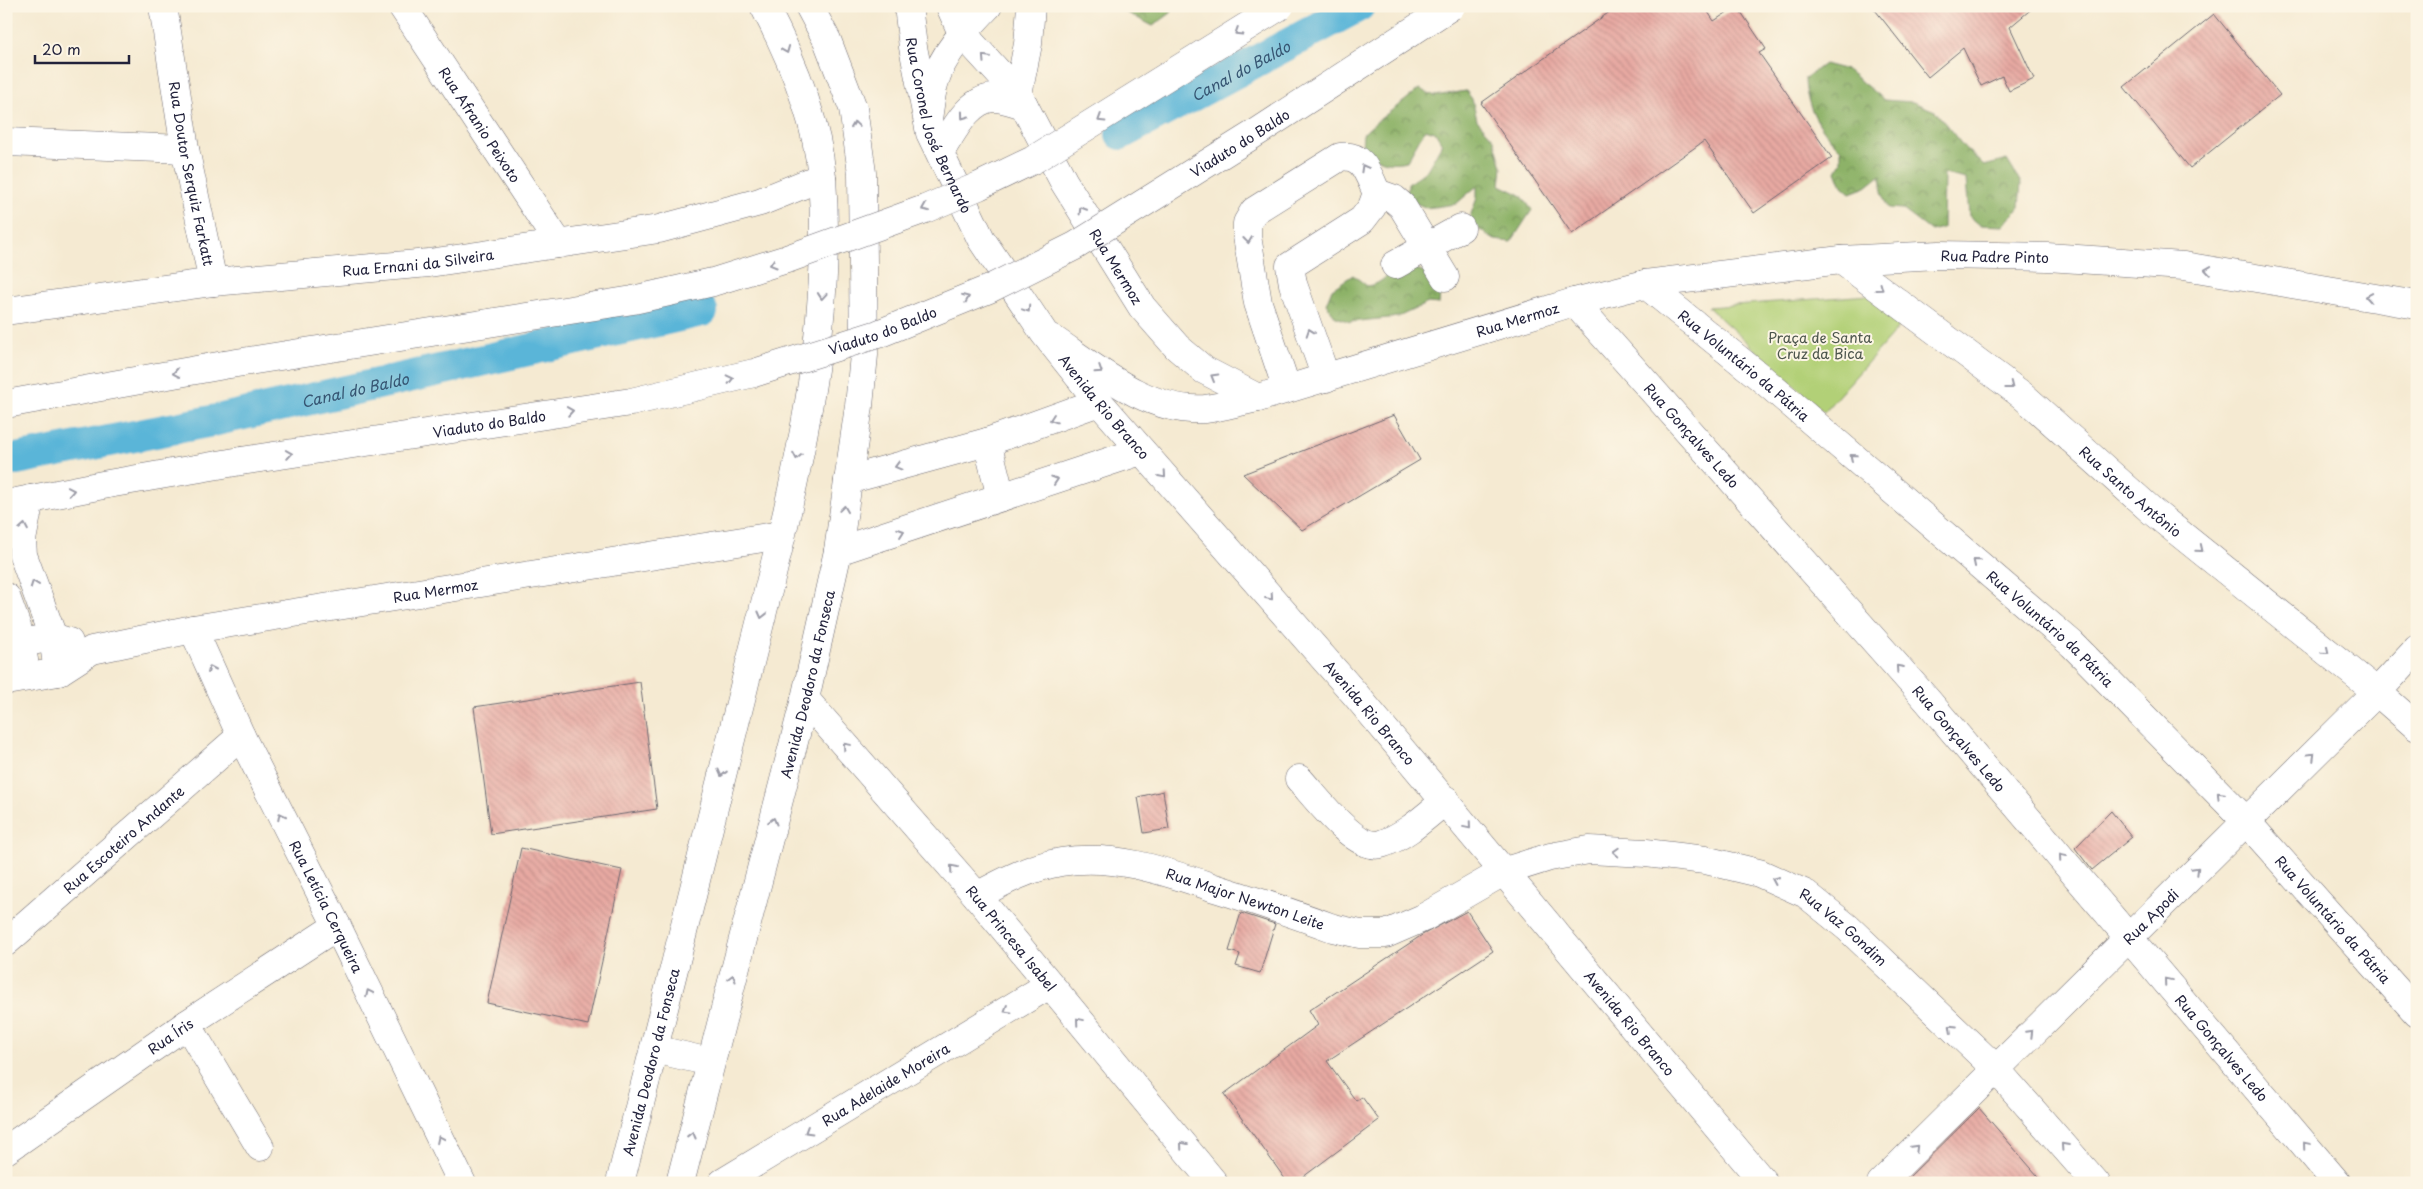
<svg xmlns="http://www.w3.org/2000/svg" width="2423" height="1189" font-family="'Playpen Sans',sans-serif">
<style>
.green{fill:#b2d077;stroke:#6a7959}
.forest{fill:url(#forest-crowns);stroke:#586a52}
.lines{fill:none;stroke-linecap:round;stroke-linejoin:round}
.canal{stroke:#5ab5d8;stroke-width:32}
.building{fill:url(#building-back-hatch)}
.minor-casing{stroke:#6c6870;stroke-width:29}
.major-casing{stroke:#6c6870;stroke-width:29}
.minor{stroke:#fff;stroke-width:28}
.major{stroke:#fff;stroke-width:28}
.major-bridge-casing{stroke:#6c6870;stroke-width:29;stroke-linecap:butt}
.major-bridge{stroke:#fff;stroke-width:28}
.oneway{stroke:#9c9ca7}
.labels{text-anchor:middle;dominant-baseline:central;stroke-width:4;stroke-linejoin:round;paint-order:stroke}
.street-label{font-size:14px;fill:#22223b;stroke:#fcf5e5}
.park-label{font-size:14px;fill:#4d564d;stroke:#fcf5e5}
.water-label{font-size:15px;font-style:italic;fill:#365572;stroke:#fcf5e5}
</style>
<defs>
<pattern id="forest-crowns" width="20" height="18" patternUnits="userSpaceOnUse" patternTransform="scale(1.25)"><rect width="20" height="18" fill="#8db268"/><path d="M2 6a3 3 0 1 1 6 0M12 15a3 3 0 1 1 6 0" fill="none" stroke="#739057"/></pattern>
<pattern id="building-back-hatch" width="6" height="6" patternUnits="userSpaceOnUse" patternTransform="scale(1.25)"><rect width="6" height="6" fill="#e7a9a2"/><path d="M-1 5l2 2M0 0l6 6M5-1l2 2" fill="none" stroke="#c6918c"/></pattern>
</defs>
<rect width="100%" height="100%" fill="#fcf5e5"/>
<filter id="ink" filterUnits="userSpaceOnUse"><feTurbulence type="fractalNoise" baseFrequency=".02" numOctaves="2"/><feDisplacementMap in="SourceGraphic" scale="10" xChannelSelector="R" yChannelSelector="G"/><feConvolveMatrix kernelMatrix="1 2 1 2 8 2 1 2 1" color-interpolation-filters="sRGB"/></filter>
<filter id="wash" filterUnits="userSpaceOnUse"><feTurbulence type="fractalNoise" baseFrequency=".0096" numOctaves="4" result="noise"/><feDisplacementMap in="SourceGraphic" scale="20" xChannelSelector="R" yChannelSelector="G"/><feGaussianBlur stdDeviation="1.12" result="paint"/><feColorMatrix in="noise" values="0 0 0 0 0 0 0 0 0 0 0 0 0 0 0 0 0 1.4 0 .05"/><feComposite in="paint" operator="in"/></filter>
<g filter="url(#wash)">
<rect width="100%" height="100%" fill="#f5ead2"/>
<path class="green" d="M1869 295 1899 327 1824 412 1708 307Z"/>
<g class="forest">
<path d="M1114 6H1173L1171 13 1153 26Z"/>
<path d="M1824 64 1847 70 1884 100 1913 102 1935 111 1964 147 1984 166 2007 160 2021 183 2019 207 2003 226 1980 225 1969 216 1966 179 1944 174 1943 228 1931 231 1902 209 1888 208C1883 198 1880 186 1881 175L1866 187 1850 193 1842 186 1836 171 1841 162V150C1821 131 1805 106 1805 78Z"/>
<path d="M1419 89 1435 96 1466 91 1472 99 1477 120 1494 139 1502 167 1500 185 1521 195 1532 210 1511 242 1495 240 1468 222 1477 198V186L1456 204 1427 208 1406 199 1408 184 1427 170 1442 144 1435 132 1425 129 1407 161C1387 165 1377 161 1362 147L1363 134C1380 117 1401 105 1419 89Z"/>
<path d="M1406 267C1425 269 1425 275 1441 281L1439 304 1428 303 1398 317 1350 322 1336 317 1326 304 1332 289 1353 275 1367 286C1385 284 1386 271 1406 267Z"/>
</g>
<g class="lines">
<g class="canal">
<path id="s1" d="M1121 134 1359 6"/>
<path id="s2" d="M6 461 217 420 702 311"/>
</g>
</g>
<g id="blocks">
<g class="building">
<path d="M1618 6H1704L1714 21 1737 6 1766 49 1759 53 1832 158 1754 213 1704 141 1572 234 1481 103Z"/>
<path d="M1872 6H2035L2010 27 2034 79 2009 91 2002 76 1981 86 1963 48 1928 77Z"/>
<path d="M2214 14 2280 95 2190 168 2124 87Z"/>
<path d="M1394 415 1420 460 1302 530 1243 474Z"/>
<path d="M640 682 657 809 491 834 474 707Z"/>
<path d="M1163 791 1169 829 1144 833 1138 797Z"/>
<path d="M2111 811 2132 837 2092 870 2075 848Z"/>
<path d="M521 848 622 870 588 1025 487 1003Z"/>
<path d="M1467 911 1493 951 1327 1061 1356 1101 1362 1097 1379 1120 1295 1183H1288L1224 1094 1318 1025 1309 1010 1422 935Z"/>
<path d="M1241 913 1275 924 1260 973 1236 966 1240 954 1229 951Z"/>
<path d="M1979 1108 2044 1183H1903Z"/>
</g>
</g>
</g>
<g filter="url(#ink)">
<use href="#blocks" fill-opacity="0" stroke="#6c6870" stroke-width="1"/>
<g class="lines">
<g class="minor-casing">
<g id="minor">
<path id="s3" d="M163 6 185 149 213 282"/>
<path id="s4" d="M402 6 559 244"/>
<path id="s5" d="M950 6 962 33 1018 94 1064 182 1142 307 1177 347 1204 370 1258 398"/>
<path d="M1018 94 1028 44 1031 6"/>
<path d="M928 119C930 107 931 95 934 84 942 54 967 28 988 6"/>
<path d="M6 142 185 149"/>
<path d="M940 152C953 133 967 100 993 98 1002 97 1015 103 1024 105"/>
<path d="M1377 193 1394 199 1402 206 1445 277"/>
<path id="s6" d="M1841 260 2022 395 2152 511 2377 692 2417 727"/>
<path d="M1395 265 1461 228"/>
<path id="s7" d="M1645 284 1760 377 2072 644 2245 820 2417 1013"/>
<path id="s8" d="M1574 302 1927 700 2337 1183"/>
<path id="s9" d="M6 311 213 282 429 263 659 229 760 202 822 177"/>
<path id="s10" d="M1051 338C1096 368 1148 413 1205 409 1223 407 1241 401 1258 398L1574 302 1645 284 1841 260 1939 255 2047 257 2184 266 2417 305"/>
<path d="M1287 389 1258 303 1247 236V223L1254 211 1340 157C1364 153 1368 175 1377 193L1372 207 1362 220 1290 266 1293 284 1326 378"/>
<path d="M987 442 1001 497"/>
<path d="M848 480 987 442 1099 402"/>
<path d="M30 499 22 540 23 555 53 637 58 672"/>
<path d="M838 551 1141 451"/>
<path d="M6 597 17 627 24 660"/>
<path id="s11" d="M193 629 241 736 337 926 462 1183"/>
<path d="M6 646 53 637 69 642"/>
<path id="s12" d="M6 681 58 672 92 650 193 629 781 535"/>
<path id="s13" d="M805 699 977 896 1214 1183"/>
<path d="M1299 779C1315 796 1356 852 1381 844 1406 836 1426 816 1446 800"/>
<path id="s14" d="M977 896C1004 881 1031 867 1061 862 1115 853 1167 872 1218 889 1256 901 1295 914 1333 928L1360 934H1386L1423 918 1505 871 1550 857 1589 850 1646 853 1705 860 1759 873 1806 894 1848 928 1995 1068 2096 1183"/>
<path id="s15" d="M6 942 241 736"/>
<path d="M187 1024 260 1147"/>
<path id="s16" d="M6 1150 187 1024 337 926"/>
<path id="s17" d="M722 1183 1049 985"/>
<path id="s18" d="M1881 1183 2377 692 2417 649"/>
</g>
</g>
<g class="major-casing">
<g id="major">
<path id="s19" d="M908 6 913 47 930 133 981 239 1044 333 1099 402 1355 694 1764 1183"/>
<path d="M6 404 224 365"/>
<path d="M6 504 108 484 241 461"/>
<path d="M654 1049 710 1062"/>
<path id="s20" d="M620 1183C662 1018 703 852 744 687 785 521 835 350 822 178 817 118 792 59 764 6"/>
<path id="s21" d="M680 1183 805 699 838 551 859 406 864 355 862 173 853 108 827 40 809 6"/>
</g>
</g>
<use href="#minor" class="minor"/>
<use href="#major" class="major"/>
<g class="major-bridge-casing">
<g id="major-bridge">
<path d="M224 365 633 300 713 282 787 259 925 209 979 186 1033 160 1280 6"/>
<path id="s22" d="M241 461 631 402 754 373 878 334 989 289 1075 246 1259 131 1451 6"/>
</g>
</g>
<use href="#major-bridge" class="major-bridge"/>
</g>
<defs><path id="oneway-chevron" d="M-2-3.5L2.5 0L-2 3.5" fill="none" stroke-width="1.6" stroke-linecap="round" stroke-linejoin="round" transform="scale(1.25)"/></defs>
<g class="oneway">
<use href="#oneway-chevron" transform="translate(1238 32) rotate(148)"/>
<use href="#oneway-chevron" transform="translate(786 50) rotate(68)"/>
<use href="#oneway-chevron" transform="translate(985 58) rotate(-133)"/>
<use href="#oneway-chevron" transform="translate(964 116) rotate(126)"/>
<use href="#oneway-chevron" transform="translate(1101 119) rotate(148)"/>
<use href="#oneway-chevron" transform="translate(855 125) rotate(-98)"/>
<use href="#oneway-chevron" transform="translate(1364 168) rotate(-119)"/>
<use href="#oneway-chevron" transform="translate(925 208) rotate(158)"/>
<use href="#oneway-chevron" transform="translate(1082 210) rotate(-122)"/>
<use href="#oneway-chevron" transform="translate(1248 240) rotate(83)"/>
<use href="#oneway-chevron" transform="translate(773 264) rotate(163)"/>
<use href="#oneway-chevron" transform="translate(2208 270) rotate(-171)"/>
<use href="#oneway-chevron" transform="translate(1880 288) rotate(36)"/>
<use href="#oneway-chevron" transform="translate(822 296) rotate(95)"/>
<use href="#oneway-chevron" transform="translate(2369 297) rotate(-170)"/>
<use href="#oneway-chevron" transform="translate(966 298) rotate(-22)"/>
<use href="#oneway-chevron" transform="translate(1027 309) rotate(56)"/>
<use href="#oneway-chevron" transform="translate(1310 332) rotate(-109)"/>
<use href="#oneway-chevron" transform="translate(1099 370) rotate(33)"/>
<use href="#oneway-chevron" transform="translate(176 373) rotate(170)"/>
<use href="#oneway-chevron" transform="translate(1214 377) rotate(-150)"/>
<use href="#oneway-chevron" transform="translate(730 379) rotate(-13)"/>
<use href="#oneway-chevron" transform="translate(2010 386) rotate(38)"/>
<use href="#oneway-chevron" transform="translate(570 411) rotate(-9)"/>
<use href="#oneway-chevron" transform="translate(1053 419) rotate(161)"/>
<use href="#oneway-chevron" transform="translate(289 454) rotate(-9)"/>
<use href="#oneway-chevron" transform="translate(797 456) rotate(101)"/>
<use href="#oneway-chevron" transform="translate(1853 457) rotate(-140)"/>
<use href="#oneway-chevron" transform="translate(898 466) rotate(165)"/>
<use href="#oneway-chevron" transform="translate(1163 475) rotate(49)"/>
<use href="#oneway-chevron" transform="translate(1055 480) rotate(-18)"/>
<use href="#oneway-chevron" transform="translate(71 491) rotate(-11)"/>
<use href="#oneway-chevron" transform="translate(844 509) rotate(-82)"/>
<use href="#oneway-chevron" transform="translate(24 527) rotate(-80)"/>
<use href="#oneway-chevron" transform="translate(901 532) rotate(-19)"/>
<use href="#oneway-chevron" transform="translate(2200 549) rotate(39)"/>
<use href="#oneway-chevron" transform="translate(1976 562) rotate(-140)"/>
<use href="#oneway-chevron" transform="translate(34 584) rotate(-110)"/>
<use href="#oneway-chevron" transform="translate(1270 597) rotate(49)"/>
<use href="#oneway-chevron" transform="translate(762 615) rotate(104)"/>
<use href="#oneway-chevron" transform="translate(2326 651) rotate(39)"/>
<use href="#oneway-chevron" transform="translate(1899 668) rotate(-132)"/>
<use href="#oneway-chevron" transform="translate(211 669) rotate(-114)"/>
<use href="#oneway-chevron" transform="translate(846 746) rotate(-131)"/>
<use href="#oneway-chevron" transform="translate(2312 756) rotate(-44)"/>
<use href="#oneway-chevron" transform="translate(722 773) rotate(104)"/>
<use href="#oneway-chevron" transform="translate(2220 795) rotate(-134)"/>
<use href="#oneway-chevron" transform="translate(281 816) rotate(-117)"/>
<use href="#oneway-chevron" transform="translate(773 821) rotate(-75)"/>
<use href="#oneway-chevron" transform="translate(1468 826) rotate(50)"/>
<use href="#oneway-chevron" transform="translate(1616 852) rotate(-177)"/>
<use href="#oneway-chevron" transform="translate(2062 857) rotate(-130)"/>
<use href="#oneway-chevron" transform="translate(953 868) rotate(-131)"/>
<use href="#oneway-chevron" transform="translate(2196 870) rotate(-45)"/>
<use href="#oneway-chevron" transform="translate(1775 880) rotate(-156)"/>
<use href="#oneway-chevron" transform="translate(732 978) rotate(-75)"/>
<use href="#oneway-chevron" transform="translate(2167 981) rotate(-130)"/>
<use href="#oneway-chevron" transform="translate(369 993) rotate(-116)"/>
<use href="#oneway-chevron" transform="translate(1007 1010) rotate(149)"/>
<use href="#oneway-chevron" transform="translate(1079 1021) rotate(-130)"/>
<use href="#oneway-chevron" transform="translate(1952 1028) rotate(-137)"/>
<use href="#oneway-chevron" transform="translate(2030 1033) rotate(-45)"/>
<use href="#oneway-chevron" transform="translate(808 1131) rotate(149)"/>
<use href="#oneway-chevron" transform="translate(692 1135) rotate(-76)"/>
<use href="#oneway-chevron" transform="translate(440 1139) rotate(-116)"/>
<use href="#oneway-chevron" transform="translate(1183 1145) rotate(-130)"/>
<use href="#oneway-chevron" transform="translate(2306 1145) rotate(-130)"/>
<use href="#oneway-chevron" transform="translate(2064 1146) rotate(-132)"/>
<use href="#oneway-chevron" transform="translate(1915 1148) rotate(-45)"/>
</g>
</g>
<g class="labels">
<g class="street-label">
<text stroke="none"><textPath href="#s19" startOffset="124">Rua Coronel José Bernardo</textPath></text>
<text stroke="none"><textPath href="#s4" startOffset="142">Rua Afranio Peixoto</textPath></text>
<text stroke="none"><textPath href="#s22" startOffset="1061">Viaduto do Baldo</textPath></text>
<text stroke="none"><textPath href="#s3" startOffset="170">Rua Doutor Serquiz Farkatt</textPath></text>
<text stroke="none"><textPath href="#s10" startOffset="982">Rua Padre Pinto</textPath></text>
<text stroke="none"><textPath href="#s9" startOffset="415">Rua Ernani da Silveira</textPath></text>
<text stroke="none"><textPath href="#s5" startOffset="311">Rua Mermoz</textPath></text>
<text stroke="none"><textPath href="#s10" startOffset="498">Rua Mermoz</textPath></text>
<text stroke="none"><textPath href="#s22" startOffset="656">Viaduto do Baldo</textPath></text>
<text stroke="none"><textPath href="#s7" startOffset="128">Rua Voluntário da Pátria</textPath></text>
<text stroke="none"><textPath href="#s19" startOffset="455">Avenida Rio Branco</textPath></text>
<text stroke="none"><textPath href="#s22" startOffset="251">Viaduto do Baldo</textPath></text>
<text stroke="none"><textPath href="#s8" startOffset="178">Rua Gonçalves Ledo</textPath></text>
<text stroke="none"><textPath href="#s6" startOffset="371">Rua Santo Antônio</textPath></text>
<text stroke="none"><textPath href="#s12" startOffset="442">Rua Mermoz</textPath></text>
<text stroke="none"><textPath href="#s7" startOffset="532">Rua Voluntário da Pátria</textPath></text>
<text stroke="none"><textPath href="#s21" startOffset="515">Avenida Deodoro da Fonseca</textPath></text>
<text stroke="none"><textPath href="#s19" startOffset="860">Avenida Rio Branco</textPath></text>
<text stroke="none"><textPath href="#s8" startOffset="582">Rua Gonçalves Ledo</textPath></text>
<text stroke="none"><textPath href="#s15" startOffset="156">Rua Escoteiro Andante</textPath></text>
<text stroke="none"><textPath href="#s14" startOffset="281">Rua Major Newton Leite</textPath></text>
<text stroke="none"><textPath href="#s11" startOffset="308">Rua Letícia Cerqueira</textPath></text>
<text stroke="none"><textPath href="#s18" startOffset="379">Rua Apodi</textPath></text>
<text stroke="none"><textPath href="#s7" startOffset="938">Rua Voluntário da Pátria</textPath></text>
<text stroke="none"><textPath href="#s14" startOffset="922">Rua Vaz Gondim</textPath></text>
<text stroke="none"><textPath href="#s13" startOffset="316">Rua Princesa Isabel</textPath></text>
<text stroke="none"><textPath href="#s19" startOffset="1265">Avenida Rio Branco</textPath></text>
<text stroke="none"><textPath href="#s16" startOffset="200">Rua Íris</textPath></text>
<text stroke="none"><textPath href="#s8" startOffset="988">Rua Gonçalves Ledo</textPath></text>
<text stroke="none"><textPath href="#s20" startOffset="125">Avenida Deodoro da Fonseca</textPath></text>
<text stroke="none"><textPath href="#s17" startOffset="191">Rua Adelaide Moreira</textPath></text>
</g>
<g class="park-label">
<text x="1820" y="337">Praça de Santa<tspan x="1820" dy="16">Cruz da Bica</tspan></text>
</g>
<g class="water-label">
<text stroke="none"><textPath href="#s1" startOffset="135">Canal do Baldo</textPath></text>
<text stroke="none"><textPath href="#s2" startOffset="356">Canal do Baldo</textPath></text>
</g>
</g>
<rect width="2423" height="1189" fill="none" stroke="#fcf5e5" stroke-width="25"/>
<path d="M35 55v8h94v-8" fill="none" stroke="#22223b" stroke-width="2.5"/>
<text x="42" y="55" font-size="15" fill="#22223b" stroke="#fcf5e5" stroke-width="4" paint-order="stroke">20 m</text>
</svg>
